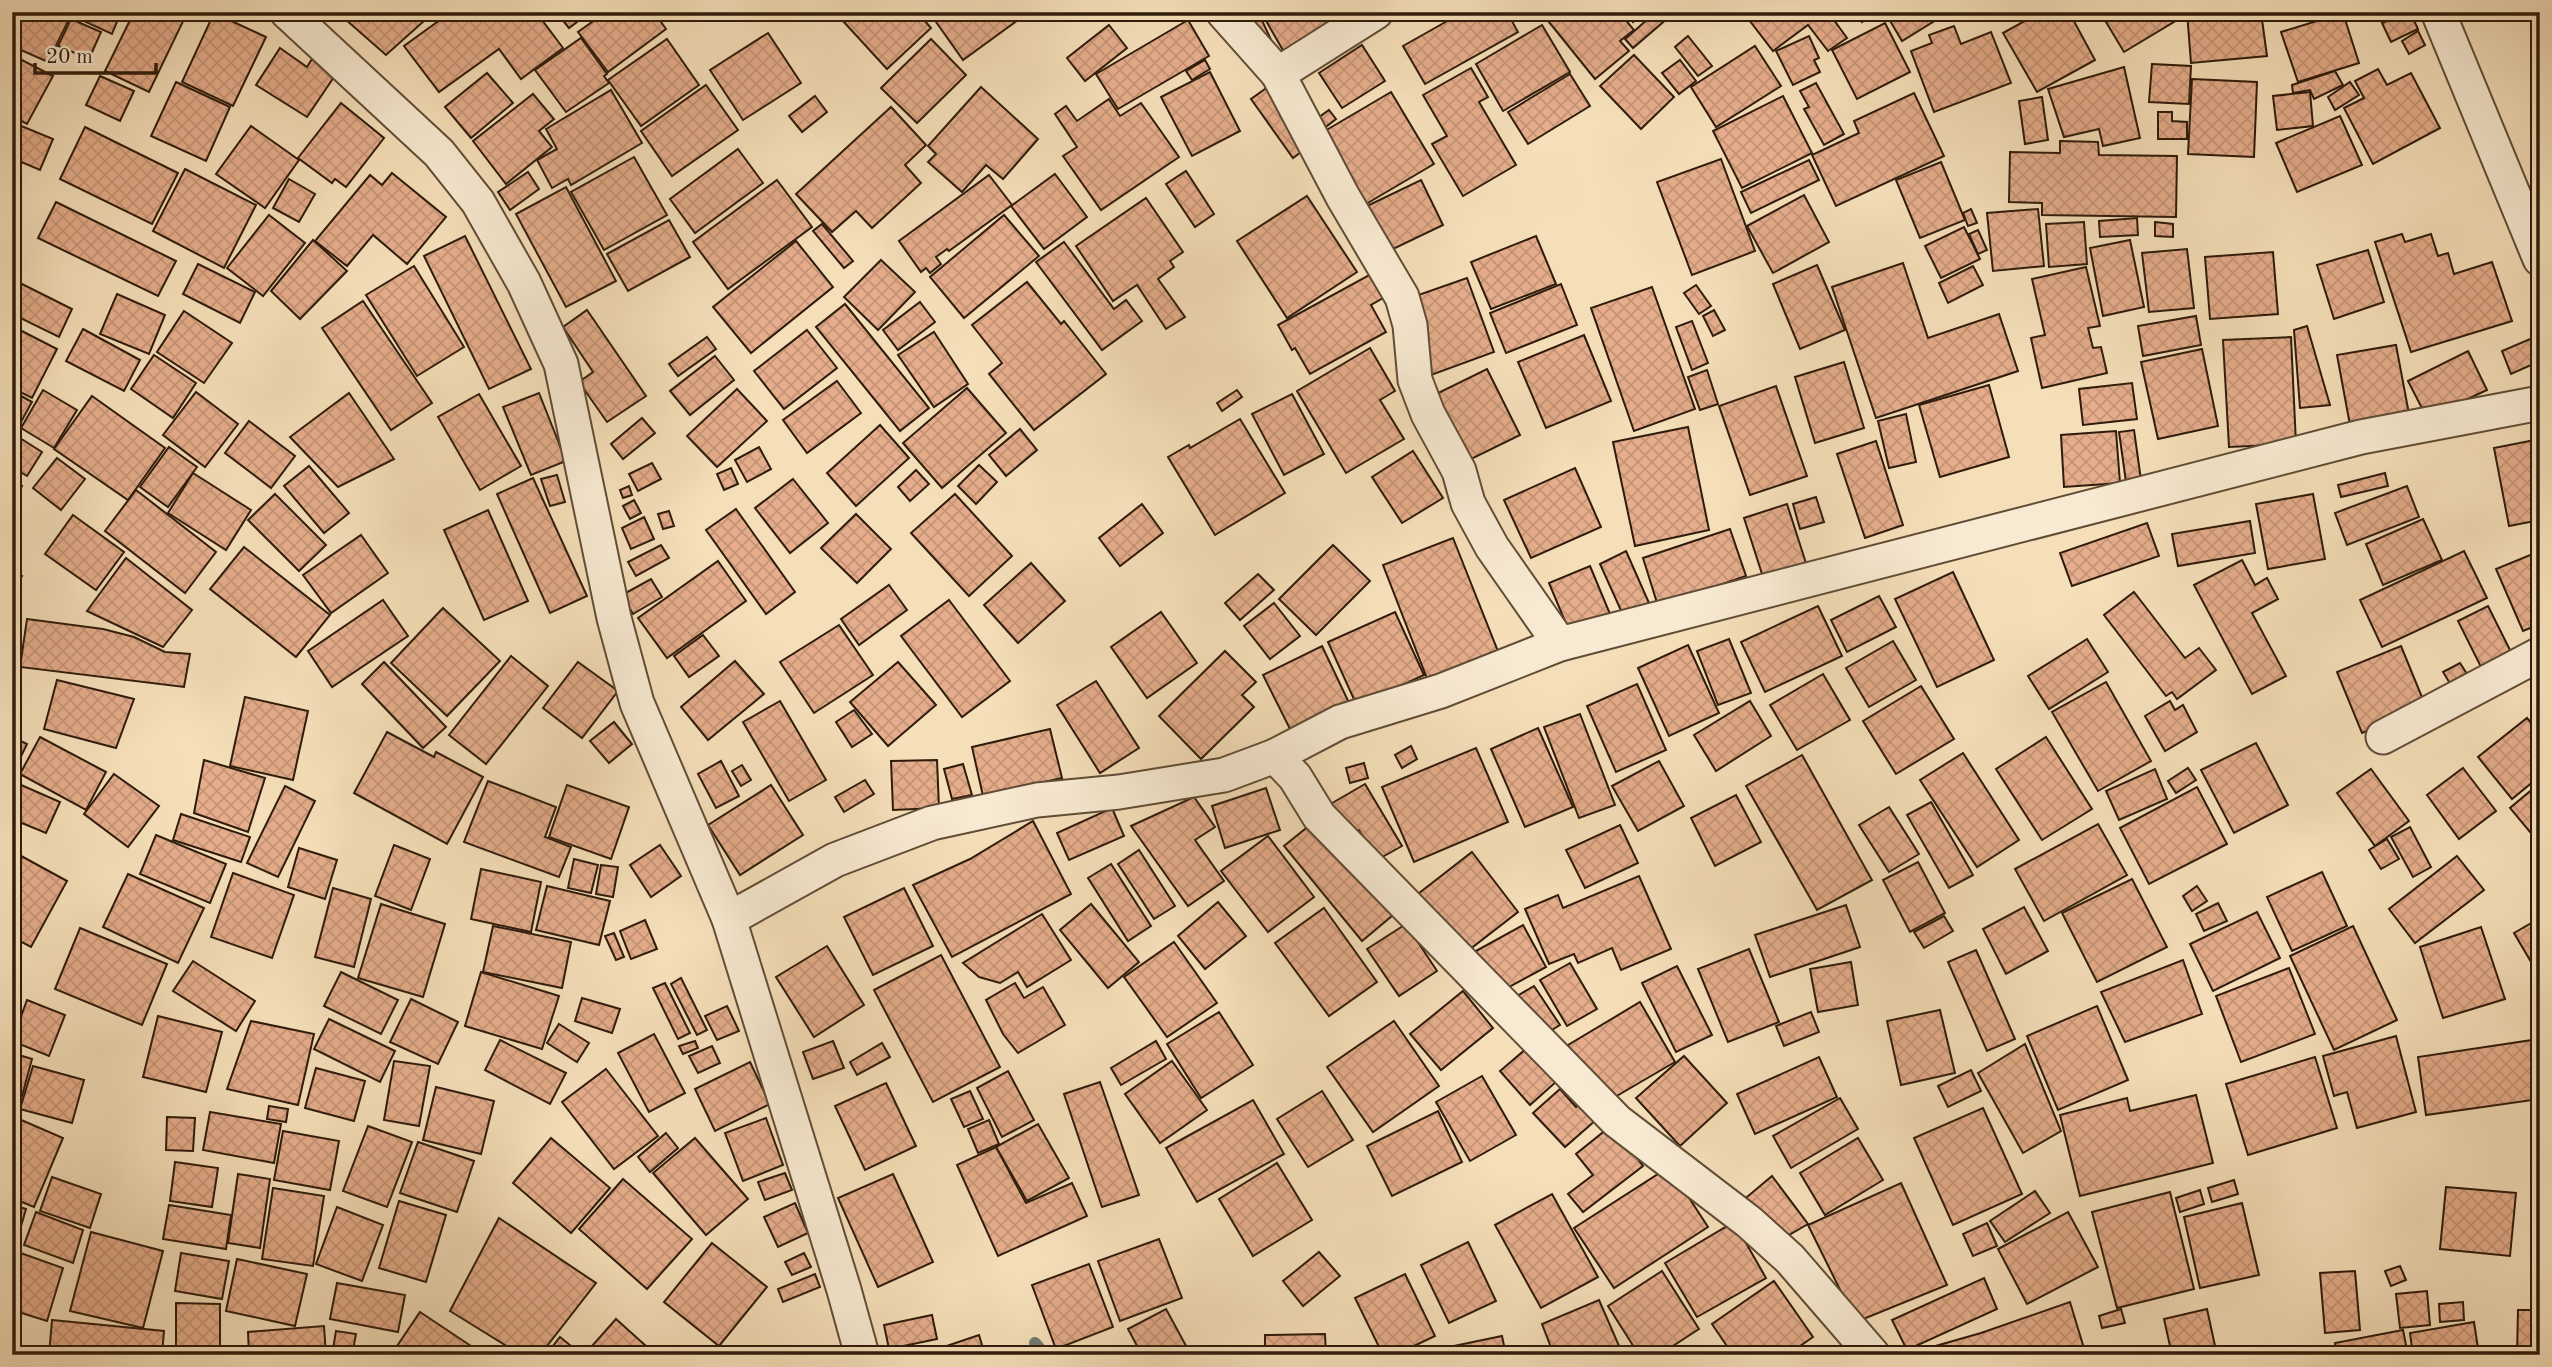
<svg xmlns="http://www.w3.org/2000/svg" width="2552" height="1367" font-family="'Old Standard TT',serif">
<style>
.lines{fill:none;stroke-linecap:round;stroke-linejoin:round}
.stream{stroke:#727b72;stroke-width:12}
.building{fill:url(#building-cross-hatch);stroke:#2f1b0b;stroke-width:2}
.minor-casing{stroke:#604c36;stroke-width:37}
.minor{stroke:#f8ead2;stroke-width:33}
</style>
<defs>
<pattern id="building-cross-hatch" width="8" height="8" patternUnits="userSpaceOnUse" patternTransform="scale(1.75)"><rect width="8" height="8" fill="#e5ad8b"/><path d="M0 0l8 8M0 8l8-8" fill="none" stroke="#c59477"/></pattern>
</defs>
<rect width="100%" height="100%" fill="#f5dfb9"/>
<filter id="stains"><feTurbulence type="fractalNoise" baseFrequency=".00286" numOctaves="4"/><feColorMatrix values="0 0 0 0 .2 0 0 0 0 .09 0 0 0 0 .02 0 0 0 .5 -.17"/></filter>
<radialGradient id="worn" r=".72"><stop offset=".6" stop-color="#630" stop-opacity="0"/><stop offset="1" stop-color="#630" stop-opacity=".3"/></radialGradient>
<g class="lines">
<path class="stream" d="M1035 1343 1045 1355"/>
</g>
<g class="building">
<path d="M12 12H121L112 34 71 15 48 62 12 46Z"/>
<path d="M134 12H195L192 18 186 15 149 92 105 71Z"/>
<path d="M337 12H434L386 55Z"/>
<path d="M451 12H536L563 48 521 79 499 49 439 92 404 46Z"/>
<path d="M556 12H590L569 28Z"/>
<path d="M654 12 666 29 608 72 578 32 606 12Z"/>
<path d="M850 12H917L931 28 887 69 842 20Z"/>
<path d="M929 12H1029L963 60Z"/>
<path d="M1243 12H1258L1274 46Z"/>
<path d="M1261 12H1349L1284 52Z"/>
<path d="M1444 12H1507L1518 32 1425 84 1403 46 1449 20Z"/>
<path d="M1560 12H1619L1634 30 1620 41 1629 51 1595 79 1549 22Z"/>
<path d="M1625 12H1645L1633 22Z"/>
<path d="M1656 12H1665L1669 17 1633 48 1625 39Z"/>
<path d="M1743 12H1828L1847 38 1828 51 1808 25 1773 51Z"/>
<path d="M1857 12H1878L1862 22Z"/>
<path d="M1890 12H1949L1902 41 1886 14Z"/>
<path d="M2041 12H2069L2095 60 2037 92 2003 33Z"/>
<path d="M2100 12H2173L2177 20 2124 52Z"/>
<path d="M2187 12H2211L2213 21 2247 15V12H2261L2267 56 2191 63Z"/>
<path d="M2214 12H2245V15L2214 18Z"/>
<path d="M2376 12H2397L2380 20Z"/>
<path d="M2406 12H2410L2418 29 2391 42 2382 23Z"/>
<path d="M214 13 266 37 233 106 182 82Z"/>
<path d="M2343 13 2359 63 2298 82 2281 32Z"/>
<path d="M71 19 101 32 89 59 58 46Z"/>
<path d="M1188 20 1209 56 1118 109 1096 74Z"/>
<path d="M1885 23 1910 72 1857 99 1832 50Z"/>
<path d="M1109 25 1127 48 1085 81 1067 58Z"/>
<path d="M1542 25 1570 72 1503 111 1476 64Z"/>
<path d="M1954 26 1961 44 1991 32 2011 83 1934 112 1911 51 1932 43 1929 35Z"/>
<path d="M2418 31 2425 45 2409 54 2402 41Z"/>
<path d="M768 33 801 83 743 120 710 70Z"/>
<path d="M1688 36 1712 66 1698 76 1675 47Z"/>
<path d="M1809 36 1819 58 1814 60 1820 72 1793 85 1776 51Z"/>
<path d="M581 38 607 74 604 76 609 83 566 112 535 70Z"/>
<path d="M667 39 699 85 641 126 608 80Z"/>
<path d="M931 39 966 75 917 123 881 88Z"/>
<path d="M1362 45 1385 81 1342 108 1319 73Z"/>
<path d="M1755 46 1781 86 1716 127 1691 87Z"/>
<path d="M280 48 307 67 312 59 336 74 307 117 256 85Z"/>
<path d="M12 55 53 76 27 124 12 116Z"/>
<path d="M1634 55 1674 97 1641 129 1600 86Z"/>
<path d="M1205 60 1210 69 1192 80 1186 71Z"/>
<path d="M1680 60 1696 81 1679 94 1662 73Z"/>
<path d="M2152 64 2191 66 2189 104 2149 102Z"/>
<path d="M2124 67 2140 138 2103 146 2099 129 2064 137 2048 89Z"/>
<path d="M1471 68 1488 97 1479 102 1516 165 1463 196 1432 144 1447 136 1423 95Z"/>
<path d="M2378 69 2387 85 2411 73 2440 128 2373 164 2344 108 2364 98 2355 81Z"/>
<path d="M2335 71 2343 85 2314 99 2310 90 2293 93 2292 85Z"/>
<path d="M1210 72 1240 131 1192 156 1161 97Z"/>
<path d="M487 73 513 103 471 138 445 107Z"/>
<path d="M1570 74 1590 106 1528 144 1508 112Z"/>
<path d="M100 76 134 91 120 121 86 105Z"/>
<path d="M2192 79 2257 82 2254 157 2188 154Z"/>
<path d="M176 82 230 107 206 161 151 136Z"/>
<path d="M2350 82 2359 95 2335 110 2328 97Z"/>
<path d="M1816 83 1844 134 1824 145 1804 109 1809 107 1800 91Z"/>
<path d="M1272 84 1313 143 1293 158 1251 99Z"/>
<path d="M706 85 738 130 672 176 641 131Z"/>
<path d="M981 87 1038 139 1003 179 986 165 962 192 928 162 936 154 928 146Z"/>
<path d="M611 90 642 143 571 185 568 179 552 188 537 160 557 149 546 129Z"/>
<path d="M1391 92 1434 164 1361 207 1318 135Z"/>
<path d="M2310 92 2313 126 2277 130 2273 96Z"/>
<path d="M1914 93 1944 156 1836 206 1812 155 1859 133 1854 121Z"/>
<path d="M533 94 554 119 539 131 552 147 506 184 473 141Z"/>
<path d="M815 96 827 112 802 132 789 116Z"/>
<path d="M1783 96 1812 153 1742 188 1713 131Z"/>
<path d="M2042 97 2048 140 2025 144 2019 101Z"/>
<path d="M1109 99 1120 116 1141 103 1179 157 1101 210 1063 156 1077 147 1055 114 1066 106 1077 121Z"/>
<path d="M341 103 384 138 346 187 335 179 332 183 298 158Z"/>
<path d="M891 107 926 145 905 165 921 183 872 228 856 211 832 232 796 194Z"/>
<path d="M1329 110 1336 119 1318 133 1311 123Z"/>
<path d="M2158 112H2172V121L2187 122V139H2158Z"/>
<path d="M2340 116 2362 165 2297 192 2276 143Z"/>
<path d="M14 123 53 139 40 170 12 158Z"/>
<path d="M251 126 299 160 265 208 216 174Z"/>
<path d="M85 127 178 173 152 224 60 179Z"/>
<path d="M2060 141 2098 142 2099 155 2177 156 2176 217 2042 215V203L2009 202 2010 152 2060 153Z"/>
<path d="M738 149 763 183 695 233 670 199Z"/>
<path d="M634 157 667 215 604 250 571 192Z"/>
<path d="M1721 159 1755 251 1692 275 1657 182Z"/>
<path d="M1809 160 1819 180 1751 213 1741 192Z"/>
<path d="M1941 162 1965 220 1920 238 1896 180Z"/>
<path d="M185 169 256 205 224 268 153 231Z"/>
<path d="M1186 171 1214 214 1195 227 1166 184Z"/>
<path d="M528 172 539 189 510 210 498 192Z"/>
<path d="M392 173 446 217 407 264 373 235 347 266 315 241 370 175 382 185Z"/>
<path d="M1055 174 1087 217 1044 249 1011 206Z"/>
<path d="M989 175 1012 205 949 251 947 249 936 257 941 264 930 273 926 268 921 272 899 241Z"/>
<path d="M289 179 315 194 299 222 273 208Z"/>
<path d="M777 180 812 227 728 289 693 242Z"/>
<path d="M1421 180 1443 225 1389 251 1367 206Z"/>
<path d="M566 187 616 281 566 307 516 214Z"/>
<path d="M2540 188V233L2522 196Z"/>
<path d="M1804 195 1829 242 1773 273 1747 226Z"/>
<path d="M1307 196 1357 272 1287 318 1237 241Z"/>
<path d="M1146 198 1183 252 1170 261 1174 267 1158 279 1185 317 1166 329 1137 285 1113 301 1076 246Z"/>
<path d="M56 202 176 261 158 296 38 238Z"/>
<path d="M1971 209 1977 223 1968 226 1963 213Z"/>
<path d="M2038 209 2044 266 1993 271 1987 213Z"/>
<path d="M269 215 305 243 263 296 227 268Z"/>
<path d="M1004 215 1039 256 964 318 930 277Z"/>
<path d="M2137 218 2138 235 2100 237 2099 221Z"/>
<path d="M669 220 690 257 628 291 607 254Z"/>
<path d="M2084 222 2087 264 2049 267 2046 224Z"/>
<path d="M2155 222 2173 224V237L2155 236Z"/>
<path d="M822 224 853 261 844 268 813 231Z"/>
<path d="M1964 227 1980 259 1941 278 1925 246Z"/>
<path d="M1978 230 1987 250 1978 254 1969 234Z"/>
<path d="M2402 234 2405 242 2431 234 2438 256 2448 253 2454 274 2492 262 2512 321 2411 352 2375 242Z"/>
<path d="M465 236 531 369 489 389 424 256Z"/>
<path d="M1536 236 1556 284 1491 309 1471 262Z"/>
<path d="M313 240 347 271 300 319 271 291Z"/>
<path d="M2130 240 2144 307 2103 316 2090 248Z"/>
<path d="M796 241 833 287 751 353 713 307Z"/>
<path d="M1064 242 1114 309 1126 300 1142 321 1102 350 1036 262Z"/>
<path d="M2187 249 2194 308 2149 312 2142 253Z"/>
<path d="M2368 250 2384 302 2334 319 2317 265Z"/>
<path d="M2273 252 2278 314 2210 319 2205 257Z"/>
<path d="M881 260 915 292 878 330 844 297Z"/>
<path d="M1903 263 1928 338 1999 314 2018 371 1876 418 1832 287Z"/>
<path d="M198 264 255 292 240 323 183 294Z"/>
<path d="M1817 265 1845 330 1800 349 1773 284Z"/>
<path d="M414 266 464 347 417 376 366 295Z"/>
<path d="M1973 266 1983 285 1948 303 1939 283Z"/>
<path d="M2086 267 2100 326 2088 328 2093 348 2101 347 2107 373 2042 388 2031 338 2045 335 2032 279Z"/>
<path d="M1371 274 1385 297 1371 305 1386 332 1310 374 1295 348 1292 350 1278 325Z"/>
<path d="M1467 278 1494 352 1431 375 1404 300Z"/>
<path d="M12 279 72 309 59 337 12 314Z"/>
<path d="M1027 282 1061 324 1064 321 1106 374 1034 430 989 374 1002 363 972 325Z"/>
<path d="M1561 284 1577 325 1506 353 1490 313Z"/>
<path d="M1696 285 1711 306 1699 314 1684 293Z"/>
<path d="M1652 287 1695 409 1634 431 1591 308Z"/>
<path d="M117 294 165 315 149 354 100 334Z"/>
<path d="M363 301 432 403 391 430 322 328Z"/>
<path d="M920 302 935 322 898 350 883 330Z"/>
<path d="M845 304 929 408 900 431 816 327Z"/>
<path d="M587 310 646 396 607 422 579 382 593 372 563 327Z"/>
<path d="M1714 310 1725 330 1713 336 1703 316Z"/>
<path d="M184 311 232 343 204 383 157 352Z"/>
<path d="M2196 316 2201 345 2143 356 2138 326Z"/>
<path d="M1692 321 1708 363 1692 370 1676 327Z"/>
<path d="M12 326 57 349 32 398 12 388Z"/>
<path d="M2307 326 2330 405 2300 408 2294 330Z"/>
<path d="M83 329 140 360 124 391 66 361Z"/>
<path d="M807 330 837 368 784 409 754 371Z"/>
<path d="M934 332 968 384 934 407 898 355Z"/>
<path d="M1584 335 1611 401 1546 428 1518 362Z"/>
<path d="M2537 336 2540 343V361L2511 374 2502 351Z"/>
<path d="M707 337 716 349 678 376 669 364Z"/>
<path d="M2291 337 2296 444 2229 447 2223 340Z"/>
<path d="M2396 345 2409 414 2350 425 2337 355Z"/>
<path d="M1370 348 1395 391 1380 400 1404 439 1346 473 1297 391Z"/>
<path d="M2202 349 2218 426 2158 439 2141 362Z"/>
<path d="M2468 351 2487 390 2427 418 2408 381Z"/>
<path d="M154 355 196 383 173 418 131 389Z"/>
<path d="M715 356 734 380 690 415 670 391Z"/>
<path d="M1844 362 1864 428 1815 443 1795 377Z"/>
<path d="M1487 369 1520 435 1461 464 1428 398Z"/>
<path d="M1707 370 1718 404 1700 410 1688 377Z"/>
<path d="M837 381 861 413 807 453 783 420Z"/>
<path d="M2132 383 2137 419 2083 425 2079 389Z"/>
<path d="M1989 385 2009 457 1940 477 1919 405Z"/>
<path d="M1776 386 1807 476 1750 495 1719 406Z"/>
<path d="M967 388 1006 433 942 488 903 443Z"/>
<path d="M737 389 767 421 717 467 687 436Z"/>
<path d="M43 390 77 410 54 448 21 428Z"/>
<path d="M1237 390 1242 397 1222 411 1217 403Z"/>
<path d="M12 391 32 402 17 429 12 426Z"/>
<path d="M196 392 238 424 205 467 163 435Z"/>
<path d="M349 393 394 459 338 487 290 437Z"/>
<path d="M539 393 566 461 531 475 503 407Z"/>
<path d="M479 394 521 466 480 490 438 417Z"/>
<path d="M1292 394 1324 454 1284 475 1252 414Z"/>
<path d="M92 396 165 448 128 500 54 449Z"/>
<path d="M1906 414 1916 462 1889 468 1878 421Z"/>
<path d="M642 418 655 433 623 459 611 444Z"/>
<path d="M1240 419 1285 493 1215 535 1168 457 1189 445 1190 448Z"/>
<path d="M249 421 295 456 271 488 225 453Z"/>
<path d="M880 425 909 458 856 506 827 473Z"/>
<path d="M1688 427 1709 530 1635 546 1613 442Z"/>
<path d="M1020 429 1037 450 1006 476 989 455Z"/>
<path d="M2134 430 2141 480 2126 482 2119 432Z"/>
<path d="M2116 431 2120 483 2064 487 2061 435Z"/>
<path d="M12 433 42 452 27 476 12 467Z"/>
<path d="M2540 439V520L2509 526 2494 448Z"/>
<path d="M1876 441 1903 525 1865 538 1837 454Z"/>
<path d="M169 447 197 467 168 507 140 487Z"/>
<path d="M759 447 771 469 747 482 735 460Z"/>
<path d="M1413 451 1443 498 1402 523 1372 477Z"/>
<path d="M57 458 85 479 61 510 33 488Z"/>
<path d="M652 463 661 479 638 491 629 474Z"/>
<path d="M979 465 997 482 976 504 958 486Z"/>
<path d="M309 466 349 513 324 533 284 486Z"/>
<path d="M731 468 738 484 724 490 717 474Z"/>
<path d="M1575 468 1601 527 1531 558 1504 500Z"/>
<path d="M916 470 929 484 910 501 898 487Z"/>
<path d="M193 473 251 510 226 550 168 513Z"/>
<path d="M2385 473 2388 486 2341 497 2338 485Z"/>
<path d="M557 475 565 502 550 506 541 479Z"/>
<path d="M533 478 587 596 550 613 497 494Z"/>
<path d="M793 479 828 523 790 553 755 508Z"/>
<path d="M12 481 22 486 12 506Z"/>
<path d="M629 486 632 495 623 498 620 490Z"/>
<path d="M2407 486 2419 517 2347 545 2335 513Z"/>
<path d="M136 490 216 552 185 593 105 531Z"/>
<path d="M275 494 326 545 299 571 248 520Z"/>
<path d="M955 494 1012 556 969 596 911 533Z"/>
<path d="M2313 494 2325 559 2268 569 2256 504Z"/>
<path d="M1816 497 1824 522 1800 529 1793 504Z"/>
<path d="M634 500 641 513 630 519 623 506Z"/>
<path d="M1142 504 1163 533 1120 566 1099 538Z"/>
<path d="M1787 504 1806 563 1763 577 1744 518Z"/>
<path d="M736 509 795 592 766 614 706 530Z"/>
<path d="M488 510 528 601 484 620 444 530Z"/>
<path d="M669 511 674 526 663 529 658 514Z"/>
<path d="M856 514 891 549 857 583 821 548Z"/>
<path d="M73 515 124 552 96 590 45 554Z"/>
<path d="M644 517 654 539 631 549 622 528Z"/>
<path d="M2423 519 2442 560 2383 585 2366 544Z"/>
<path d="M2250 521 2255 553 2178 566 2172 534Z"/>
<path d="M2147 523 2159 556 2072 586 2060 553Z"/>
<path d="M1730 529 1746 576 1658 606 1643 558Z"/>
<path d="M361 535 388 573 331 613 303 575Z"/>
<path d="M1453 538 1499 654 1428 681 1383 565Z"/>
<path d="M661 545 669 558 636 576 628 562Z"/>
<path d="M1333 545 1370 581 1316 635 1279 599Z"/>
<path d="M244 547 330 615 296 657 210 589Z"/>
<path d="M1626 551 1649 603 1623 615 1600 564Z"/>
<path d="M2464 551 2487 598 2382 647 2360 600Z"/>
<path d="M2540 551V624L2523 631 2496 569Z"/>
<path d="M126 558 192 610 163 647 87 611Z"/>
<path d="M2242 560 2255 585 2267 578 2278 599 2252 613 2286 676 2252 694 2194 585Z"/>
<path d="M718 561 746 601 667 658 638 618Z"/>
<path d="M1031 563 1065 601 1018 643 984 605Z"/>
<path d="M1590 566 1610 614 1569 631 1549 583Z"/>
<path d="M12 569 22 576 12 591Z"/>
<path d="M1953 572 1994 660 1937 687 1895 599Z"/>
<path d="M1258 574 1274 590 1240 620 1225 603Z"/>
<path d="M651 579 662 597 633 614 622 595Z"/>
<path d="M889 585 907 610 859 645 841 619Z"/>
<path d="M2134 592 2185 658 2199 648 2216 670 2177 699 2172 692 2166 696 2104 615Z"/>
<path d="M1879 596 1896 627 1847 652 1831 620Z"/>
<path d="M383 600 408 636 332 687 308 651Z"/>
<path d="M949 600 1010 681 962 717 901 636Z"/>
<path d="M1274 603 1300 636 1270 659 1244 626Z"/>
<path d="M1818 606 1842 656 1765 692 1741 642Z"/>
<path d="M2488 606 2514 658 2484 673 2458 621Z"/>
<path d="M443 608 500 661 447 716 391 663Z"/>
<path d="M1161 612 1197 663 1147 698 1111 647Z"/>
<path d="M1395 612 1424 675 1357 706 1328 642Z"/>
<path d="M27 619 103 629 134 637 165 652 190 654 184 687 20 667Z"/>
<path d="M839 625 873 675 814 713 780 662Z"/>
<path d="M703 635 719 656 689 677 674 656Z"/>
<path d="M1729 639 1751 693 1718 705 1697 651Z"/>
<path d="M2087 639 2108 672 2049 709 2028 676Z"/>
<path d="M1893 641 1916 680 1869 707 1846 668Z"/>
<path d="M1688 645 1719 713 1669 736 1638 668Z"/>
<path d="M1322 646 1351 707 1293 735 1263 675Z"/>
<path d="M2401 646 2426 707 2362 733 2337 672Z"/>
<path d="M1225 651 1256 682 1242 695 1254 707 1201 759 1159 716Z"/>
<path d="M511 656 548 686 486 764 449 735Z"/>
<path d="M735 661 764 694 708 740 681 707Z"/>
<path d="M384 662 446 727 423 748 362 684Z"/>
<path d="M578 662 618 691 582 738 543 708Z"/>
<path d="M898 662 936 705 888 746 850 702Z"/>
<path d="M2460 663 2474 685 2457 695 2443 672Z"/>
<path d="M1823 674 1850 720 1797 750 1770 705Z"/>
<path d="M57 680 134 699 116 748 44 729Z"/>
<path d="M1096 681 1139 748 1100 773 1057 705Z"/>
<path d="M2106 682 2151 761 2098 791 2052 712Z"/>
<path d="M1637 684 1666 750 1616 772 1587 706Z"/>
<path d="M1921 686 1954 739 1896 774 1863 721Z"/>
<path d="M245 697 308 711 293 780 230 766Z"/>
<path d="M780 701 826 780 789 801 743 722Z"/>
<path d="M1750 701 1771 736 1716 771 1694 735Z"/>
<path d="M2170 701 2175 710 2183 705 2197 732 2165 751 2145 716Z"/>
<path d="M854 710 872 734 852 747 836 722Z"/>
<path d="M1580 714 1615 805 1579 818 1544 727Z"/>
<path d="M2527 718 2540 733V776L2512 799 2478 757Z"/>
<path d="M614 722 632 744 609 763 590 741Z"/>
<path d="M1538 728 1573 807 1525 827 1491 749Z"/>
<path d="M1050 729 1062 778 983 796 972 747Z"/>
<path d="M387 732 434 757 436 752 483 777 447 844 354 793Z"/>
<path d="M12 737 27 744 12 775Z"/>
<path d="M40 737 106 772 86 810 20 774Z"/>
<path d="M2046 737 2092 809 2042 840 1996 769Z"/>
<path d="M2256 743 2288 805 2234 833 2201 770Z"/>
<path d="M1411 746 1417 759 1402 768 1395 755Z"/>
<path d="M1476 748 1508 822 1414 862 1382 787Z"/>
<path d="M1963 753 2019 840 1977 867 1920 780Z"/>
<path d="M1802 755 1872 880 1817 910 1746 786Z"/>
<path d="M204 760 265 778 248 832 194 813Z"/>
<path d="M937 760 939 808 893 810 891 761Z"/>
<path d="M721 761 739 796 716 808 698 774Z"/>
<path d="M1659 761 1684 806 1638 831 1612 786Z"/>
<path d="M1364 763 1368 778 1350 783 1346 768Z"/>
<path d="M963 764 972 795 952 799 944 769Z"/>
<path d="M742 765 751 780 741 786 732 771Z"/>
<path d="M2188 768 2196 780 2176 793 2168 781Z"/>
<path d="M2463 768 2496 811 2459 839 2427 795Z"/>
<path d="M2155 769 2167 799 2119 820 2106 791Z"/>
<path d="M2371 769 2409 821 2375 846 2337 793Z"/>
<path d="M114 774 159 806 128 847 84 814Z"/>
<path d="M865 780 874 794 844 812 835 797Z"/>
<path d="M12 781 60 802 46 833 12 819Z"/>
<path d="M488 781 556 807 545 837 571 847 559 877 464 842Z"/>
<path d="M2540 783V844L2510 808Z"/>
<path d="M1365 784 1402 846 1377 860 1359 830 1345 838 1327 806Z"/>
<path d="M567 785 629 807 611 859 549 837Z"/>
<path d="M771 785 803 835 740 875 708 825Z"/>
<path d="M285 786 315 801 278 877 247 863Z"/>
<path d="M2197 787 2227 844 2149 884 2120 828Z"/>
<path d="M1266 788 1280 830 1225 848 1212 806Z"/>
<path d="M1736 795 1761 842 1715 866 1691 818Z"/>
<path d="M1194 797 1215 827 1195 840 1224 881 1188 906 1131 826Z"/>
<path d="M1931 802 1973 875 1949 888 1907 815Z"/>
<path d="M1889 807 1919 854 1889 872 1859 825Z"/>
<path d="M1112 808 1124 836 1069 860 1057 833Z"/>
<path d="M181 814 250 837 241 862 173 840Z"/>
<path d="M1033 821 1071 894 952 957 913 885 970 859Z"/>
<path d="M1315 821 1393 915 1362 941 1284 846Z"/>
<path d="M2098 824 2127 875 2044 921 2015 869Z"/>
<path d="M1620 825 1638 863 1585 888 1566 850Z"/>
<path d="M2410 827 2431 867 2413 877 2391 837Z"/>
<path d="M156 835 226 864 210 903 140 874Z"/>
<path d="M1268 836 1314 897 1268 932 1221 871Z"/>
<path d="M2387 839 2399 859 2381 869 2369 850Z"/>
<path d="M394 845 430 859 411 910 375 896Z"/>
<path d="M660 845 681 876 651 897 630 865Z"/>
<path d="M299 848 337 860 325 899 288 887Z"/>
<path d="M1139 850 1175 906 1154 919 1118 864Z"/>
<path d="M12 851 67 881 31 947 12 937Z"/>
<path d="M1472 852 1518 912 1465 953 1418 894Z"/>
<path d="M2457 856 2484 890 2415 943 2389 909Z"/>
<path d="M574 859 598 865 591 893 568 888Z"/>
<path d="M1918 862 1945 913 1910 932 1883 880Z"/>
<path d="M1111 864 1151 926 1128 941 1088 878Z"/>
<path d="M601 865 618 867 613 897 596 894Z"/>
<path d="M481 869 541 882 531 932 471 919Z"/>
<path d="M2322 872 2347 926 2292 951 2267 897Z"/>
<path d="M233 873 294 895 272 958 211 937Z"/>
<path d="M128 874 204 908 178 963 103 927Z"/>
<path d="M1639 876 1671 949 1621 970 1612 948 1578 963 1574 954 1549 964 1525 909 1558 895 1563 908Z"/>
<path d="M2132 879 2167 947 2097 982 2062 913Z"/>
<path d="M547 886 610 901 599 945 536 930Z"/>
<path d="M2197 886 2207 901 2192 911 2183 896Z"/>
<path d="M333 888 371 899 354 967 315 957Z"/>
<path d="M904 888 933 946 873 975 844 917Z"/>
<path d="M1218 902 1246 936 1205 969 1178 936Z"/>
<path d="M2218 903 2227 921 2204 931 2196 914Z"/>
<path d="M381 904 445 924 423 997 358 978Z"/>
<path d="M1091 904 1139 962 1108 988 1060 930Z"/>
<path d="M1846 905 1860 947 1770 977 1755 935Z"/>
<path d="M2024 907 2048 951 2006 974 1983 929Z"/>
<path d="M1324 908 1377 982 1329 1016 1275 943Z"/>
<path d="M2257 912 2280 958 2213 991 2190 944Z"/>
<path d="M1042 914 1071 960 1027 987 1018 972 1000 983 979 977 963 963Z"/>
<path d="M1944 916 1953 931 1924 948 1914 932Z"/>
<path d="M2540 918V977L2514 933Z"/>
<path d="M645 920 657 949 631 959 620 931Z"/>
<path d="M1406 924 1437 971 1399 996 1367 949Z"/>
<path d="M1523 925 1546 967 1498 993 1476 951Z"/>
<path d="M493 926 571 942 562 988 483 972Z"/>
<path d="M2353 926 2397 1020 2334 1050 2290 956Z"/>
<path d="M2481 927 2505 999 2443 1018 2420 947Z"/>
<path d="M80 928 167 964 142 1025 55 989Z"/>
<path d="M614 933 624 957 616 960 605 936Z"/>
<path d="M1174 942 1217 1003 1167 1037 1124 977Z"/>
<path d="M827 946 864 1005 814 1037 776 977Z"/>
<path d="M1749 949 1779 1022 1728 1042 1698 969Z"/>
<path d="M1976 950 2015 1039 1987 1051 1948 962Z"/>
<path d="M941 955 1000 1067 933 1102 874 990Z"/>
<path d="M2183 960 2202 1014 2125 1042 2101 992Z"/>
<path d="M193 961 255 1001 236 1031 173 991Z"/>
<path d="M1851 962 1858 1005 1818 1012 1810 969Z"/>
<path d="M1570 963 1597 1009 1567 1026 1540 980Z"/>
<path d="M1677 966 1712 1035 1676 1052 1642 983Z"/>
<path d="M2289 968 2315 1034 2241 1062 2216 996Z"/>
<path d="M341 972 398 1000 381 1034 324 1006Z"/>
<path d="M481 972 559 996 542 1049 465 1026Z"/>
<path d="M681 978 707 1030 697 1035 671 984Z"/>
<path d="M665 983 690 1033 678 1039 653 988Z"/>
<path d="M1015 983 1024 998 1043 987 1065 1025 1018 1053 1003 1034 986 1000Z"/>
<path d="M1534 986 1560 1025 1537 1039 1512 999Z"/>
<path d="M1463 991 1493 1028 1441 1070 1410 1034Z"/>
<path d="M582 998 620 1009 612 1033 575 1021Z"/>
<path d="M411 999 458 1022 438 1064 390 1042Z"/>
<path d="M27 1000 65 1015 49 1056 12 1041Z"/>
<path d="M1640 1002 1675 1062 1603 1104 1568 1045Z"/>
<path d="M727 1006 739 1031 717 1040 705 1016Z"/>
<path d="M2097 1006 2128 1080 2058 1110 2027 1036Z"/>
<path d="M1940 1010 1955 1073 1901 1085 1887 1021Z"/>
<path d="M1219 1012 1253 1065 1201 1098 1167 1044Z"/>
<path d="M1811 1012 1819 1032 1784 1046 1776 1026Z"/>
<path d="M158 1016 222 1032 206 1092 143 1077Z"/>
<path d="M329 1019 395 1051 380 1082 314 1049Z"/>
<path d="M251 1021 314 1034 298 1105 227 1089Z"/>
<path d="M1394 1021 1439 1086 1373 1132 1327 1067Z"/>
<path d="M559 1024 589 1043 577 1062 547 1043Z"/>
<path d="M654 1034 685 1093 649 1112 618 1053Z"/>
<path d="M2396 1036 2416 1112 2357 1128 2347 1092 2334 1096 2323 1056Z"/>
<path d="M2539 1039 2540 1099 2426 1115 2418 1057Z"/>
<path d="M500 1040 566 1073 550 1104 485 1070Z"/>
<path d="M695 1041 698 1048 683 1054 679 1046Z"/>
<path d="M833 1041 844 1068 813 1079 803 1052Z"/>
<path d="M1156 1041 1166 1059 1121 1085 1111 1068Z"/>
<path d="M882 1043 890 1057 857 1075 850 1062Z"/>
<path d="M2025 1044 2061 1131 2023 1153 1978 1073Z"/>
<path d="M712 1046 720 1063 698 1073 689 1056Z"/>
<path d="M1527 1048 1557 1081 1530 1105 1500 1071Z"/>
<path d="M12 1053 32 1059 22 1096 12 1093Z"/>
<path d="M1684 1056 1727 1103 1680 1146 1636 1098Z"/>
<path d="M1819 1057 1837 1097 1755 1134 1737 1094Z"/>
<path d="M2315 1057 2337 1128 2248 1155 2226 1084Z"/>
<path d="M394 1061 430 1066 419 1126 384 1120Z"/>
<path d="M1172 1061 1207 1110 1160 1143 1125 1094Z"/>
<path d="M750 1062 770 1104 715 1131 695 1089Z"/>
<path d="M33 1066 84 1080 72 1123 20 1109Z"/>
<path d="M316 1068 365 1081 354 1121 305 1108Z"/>
<path d="M606 1069 658 1136 614 1169 562 1102Z"/>
<path d="M1971 1070 1981 1091 1948 1107 1938 1086Z"/>
<path d="M1008 1071 1034 1120 1002 1137 977 1088Z"/>
<path d="M1482 1076 1516 1135 1470 1161 1436 1102Z"/>
<path d="M1100 1082 1139 1195 1102 1207 1064 1094Z"/>
<path d="M886 1083 916 1146 865 1170 835 1106Z"/>
<path d="M436 1087 494 1101 481 1154 423 1140Z"/>
<path d="M1560 1089 1576 1107 1589 1096 1604 1113 1565 1147 1533 1113Z"/>
<path d="M970 1091 983 1119 964 1127 951 1099Z"/>
<path d="M1322 1091 1353 1140 1308 1167 1277 1119Z"/>
<path d="M2196 1095 2213 1163 2080 1196 2060 1115 2127 1098 2130 1111Z"/>
<path d="M1840 1098 1858 1129 1791 1168 1773 1136Z"/>
<path d="M1253 1100 1284 1154 1197 1202 1166 1148Z"/>
<path d="M269 1106 288 1109 286 1122 267 1119Z"/>
<path d="M1983 1108 2022 1194 1953 1225 1914 1138Z"/>
<path d="M1438 1111 1462 1162 1392 1196 1367 1146Z"/>
<path d="M210 1112 281 1124 274 1163 203 1150Z"/>
<path d="M12 1116 63 1138 34 1207 12 1198Z"/>
<path d="M167 1117 195 1118 193 1151 166 1150Z"/>
<path d="M766 1118 783 1165 743 1181 725 1133Z"/>
<path d="M989 1120 999 1144 978 1153 968 1129Z"/>
<path d="M1038 1124 1069 1178 1027 1201 996 1147Z"/>
<path d="M1612 1125 1643 1166 1583 1212 1568 1194 1593 1175 1576 1154Z"/>
<path d="M368 1126 412 1142 387 1207 343 1191Z"/>
<path d="M283 1131 339 1141 330 1190 274 1180Z"/>
<path d="M666 1133 678 1148 650 1172 638 1157Z"/>
<path d="M551 1138 610 1188 571 1233 513 1183Z"/>
<path d="M695 1138 748 1199 706 1235 653 1173Z"/>
<path d="M1858 1138 1883 1180 1825 1215 1800 1173Z"/>
<path d="M418 1142 474 1161 457 1212 400 1193Z"/>
<path d="M996 1147 1026 1203 1072 1183 1087 1216 998 1256 957 1165Z"/>
<path d="M175 1162 218 1168 212 1207 170 1201Z"/>
<path d="M1277 1163 1312 1220 1253 1256 1219 1199Z"/>
<path d="M1669 1167 1708 1227 1614 1288 1574 1228Z"/>
<path d="M785 1173 792 1190 765 1200 758 1182Z"/>
<path d="M238 1174 270 1179 260 1248 228 1243Z"/>
<path d="M893 1174 933 1262 878 1287 838 1198Z"/>
<path d="M1772 1176 1808 1224 1777 1242 1741 1202Z"/>
<path d="M52 1177 101 1194 90 1228 40 1211Z"/>
<path d="M623 1179 692 1239 647 1289 579 1229Z"/>
<path d="M2234 1180 2238 1194 2212 1202 2208 1188Z"/>
<path d="M1901 1183 1947 1285 1856 1322 1808 1225Z"/>
<path d="M2446 1187 2516 1193 2510 1256 2440 1249Z"/>
<path d="M273 1188 324 1196 313 1266 262 1259Z"/>
<path d="M2200 1190 2204 1204 2180 1212 2176 1198Z"/>
<path d="M2035 1191 2050 1213 2005 1242 1990 1221Z"/>
<path d="M2170 1192 2194 1289 2117 1308 2092 1212Z"/>
<path d="M1552 1194 1598 1277 1541 1308 1495 1225Z"/>
<path d="M399 1201 446 1215 426 1282 379 1268Z"/>
<path d="M795 1203 808 1233 778 1247 764 1217Z"/>
<path d="M2242 1203 2259 1275 2200 1288 2184 1217Z"/>
<path d="M12 1205 26 1209 13 1254H12Z"/>
<path d="M169 1205 231 1215 226 1249 163 1239Z"/>
<path d="M337 1207 383 1225 362 1281 316 1264Z"/>
<rect x="2538" y="1209" width="2" height="89"/>
<path d="M36 1212 83 1230 73 1263 24 1245Z"/>
<path d="M2068 1212 2098 1267 2027 1304 1998 1249Z"/>
<path d="M499 1218 596 1283 540 1355H521L450 1311Z"/>
<path d="M1734 1222 1766 1278 1697 1317 1665 1263Z"/>
<path d="M1987 1223 1997 1246 1973 1256 1963 1234Z"/>
<path d="M91 1232 163 1251 143 1328 70 1311Z"/>
<path d="M1159 1239 1182 1298 1120 1321 1098 1261Z"/>
<path d="M1468 1242 1496 1301 1449 1323 1421 1265Z"/>
<path d="M712 1243 767 1287 719 1346 664 1302Z"/>
<path d="M15 1251 63 1268 47 1321 12 1310V1261Z"/>
<path d="M1319 1252 1340 1276 1303 1306 1283 1281Z"/>
<path d="M181 1253 229 1261 222 1299 175 1291Z"/>
<path d="M804 1253 811 1267 792 1275 785 1262Z"/>
<path d="M237 1259 307 1274 295 1326 226 1311Z"/>
<path d="M1089 1264 1113 1327 1056 1349 1032 1285Z"/>
<path d="M2400 1266 2406 1280 2391 1286 2385 1271Z"/>
<path d="M1662 1271 1699 1329 1659 1355H1639L1608 1306Z"/>
<path d="M2355 1271 2360 1330 2325 1333 2320 1273Z"/>
<path d="M815 1274 820 1287 783 1302 778 1289Z"/>
<path d="M1405 1274 1435 1336 1395 1355H1383L1355 1298Z"/>
<path d="M1984 1278 1997 1309 1907 1350 1892 1320Z"/>
<path d="M1774 1281 1813 1337 1787 1355H1733L1712 1324Z"/>
<path d="M337 1283 405 1295 398 1332 330 1319Z"/>
<path d="M2427 1291 2430 1325 2400 1328 2396 1294Z"/>
<path d="M1599 1300 1623 1355H1554L1542 1324Z"/>
<path d="M2070 1302 2086 1355H1904L1981 1333Z"/>
<path d="M2463 1302 2464 1320 2440 1322 2439 1304Z"/>
<path d="M176 1303 220 1304V1355L176 1354Z"/>
<path d="M1166 1309 1191 1355H1142L1128 1329Z"/>
<path d="M2121 1309 2125 1323 2102 1328 2099 1316Z"/>
<path d="M2207 1309 2217 1355H2172L2164 1319Z"/>
<path d="M2518 1310H2540V1355H2517Z"/>
<path d="M420 1312 474 1348 470 1355H391Z"/>
<path d="M932 1315 937 1339 889 1349 884 1325Z"/>
<path d="M616 1319 656 1355H584Z"/>
<path d="M52 1320 164 1331 162 1355H49Z"/>
<path d="M2474 1322 2479 1355H2413L2410 1333Z"/>
<path d="M324 1326 326 1355H249L248 1332Z"/>
<path d="M2403 1330 2408 1355H2337L2335 1343Z"/>
<path d="M336 1331 356 1334 352 1355H332Z"/>
<path d="M1325 1334 1326 1355H1265V1335Z"/>
<path d="M979 1335 985 1355H920Z"/>
<path d="M1502 1336 1506 1355H1445L1444 1348Z"/>
<path d="M12 1337 20 1340 14 1355H12Z"/>
<path d="M560 1337 581 1354 546 1355Z"/>
<path d="M2155 1346 2156 1355H2101L2100 1351Z"/>
</g>
<g class="lines">
<g class="minor-casing">
<g id="minor">
<path d="M287 12 439 153 478 202 524 283 561 364 614 618 637 703 729 919 844 1290 862 1355"/>
<path d="M1223 12 1278 74 1343 197 1402 297 1410 325 1415 380 1428 414 1459 471 1468 503 1492 547 1560 644"/>
<path d="M2438 12 2540 259"/>
<path d="M1278 74 1376 12"/>
<path d="M2383 737 2540 654"/>
<path d="M1275 756 1295 777 1319 816 1617 1121 1749 1222 1790 1259 1873 1355"/>
<path d="M729 919 835 860 932 823 1037 800 1119 792 1224 775 1275 756 1340 722 1441 691 1560 644 2361 437 2540 403"/>
</g>
</g>
<use href="#minor" class="minor"/>
</g>
<rect width="2552" height="1367" fill="none" stroke="#f5dfb9" stroke-width="42"/>
<rect x="14" y="14" width="2524" height="1339" fill="none" stroke="#2f1b0b" stroke-width="3.5"/>
<rect x="21" y="21" width="2510" height="1325" fill="none" stroke="#2f1b0b" stroke-width="2"/>
<path d="M35 63v10h121v-10" fill="none" stroke="#2f1b0b" stroke-width="3.5"/>
<text x="46" y="63" font-size="21" fill="#2f1b0b" stroke="#f8ead2" stroke-width="5" paint-order="stroke">20 m</text>
<rect width="100%" height="100%" filter="url(#stains)"/>
<rect width="100%" height="100%" fill="url(#worn)"/>
</svg>
